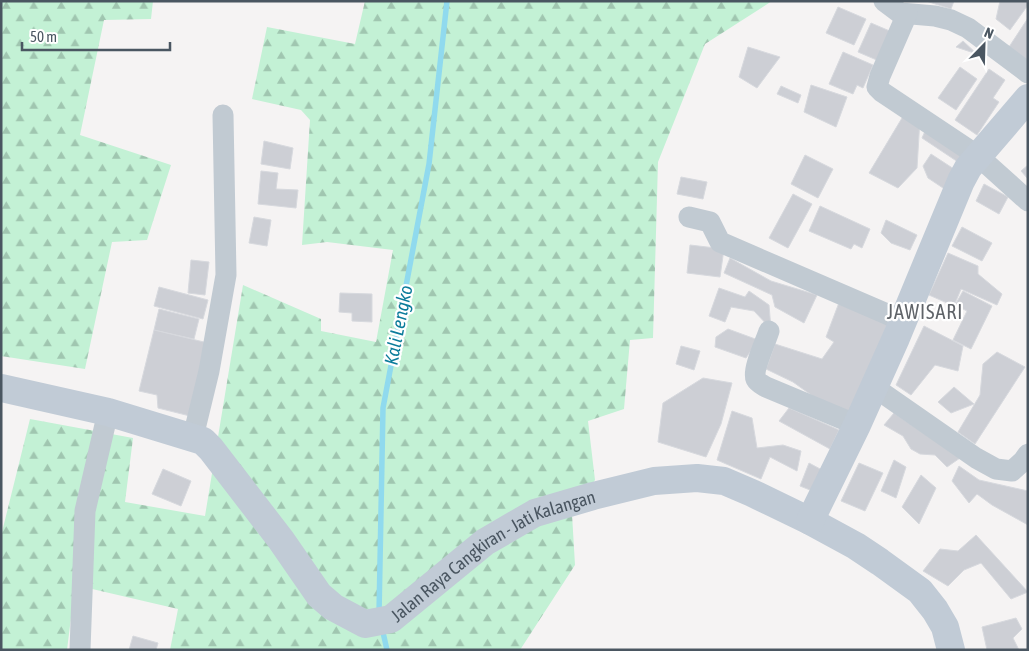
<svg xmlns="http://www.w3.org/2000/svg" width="1029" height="651" font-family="'Asap Condensed',sans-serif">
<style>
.forest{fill:url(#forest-firs)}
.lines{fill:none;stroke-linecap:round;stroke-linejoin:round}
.stream{stroke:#90daee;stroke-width:5.5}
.building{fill:#cdcfd5;stroke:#d7d9de}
.street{stroke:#c1cad2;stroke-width:21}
.secondary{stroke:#c1cbd6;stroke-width:28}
.labels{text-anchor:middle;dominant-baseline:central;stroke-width:4.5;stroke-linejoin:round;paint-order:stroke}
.street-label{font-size:18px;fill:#4a5661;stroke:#fff}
.water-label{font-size:19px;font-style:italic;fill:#0c7c9b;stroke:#fff}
.quarter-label{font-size:20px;letter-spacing:1px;fill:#5f6368;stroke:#fff}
</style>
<defs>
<pattern id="forest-firs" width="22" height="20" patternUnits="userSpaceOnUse" patternTransform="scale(1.25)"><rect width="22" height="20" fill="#c3f1d5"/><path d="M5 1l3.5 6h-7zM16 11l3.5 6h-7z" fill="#a0c6b0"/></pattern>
</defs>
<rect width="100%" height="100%" fill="#f5f3f3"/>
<g class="forest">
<path d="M1 1H153L151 19 104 20 80 135 171 165 147 240 112 242 85 369 1 356Z"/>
<path d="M365 1H772L705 44 658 162 653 338 630 340 624 409 588 421 595 480 572 514 575 565 520 650H170L178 609 75 585 67 650H1V536L30 419 133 438 125 502 205 516 243 285 321 319V331L376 342 393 250 327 242 302 245 310 120 301 110 252 99 267 27 355 44Z"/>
</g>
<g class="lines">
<g class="stream">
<path d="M379 614 383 408 429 164 447 1"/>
<path d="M382 628 387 650"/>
</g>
</g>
<g class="building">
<path d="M926 1H954L951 9Z"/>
<path d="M1000 1H1028V5L1010 30 996 19Z"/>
<path d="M838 7 866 19 854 45 826 33Z"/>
<path d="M1028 18V62L1007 50Z"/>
<path d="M871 23 892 32 879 61 858 52Z"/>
<path d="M963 41 977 54 956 47Z"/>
<path d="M748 47 780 57 757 88 739 77Z"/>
<path d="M843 52 873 65 863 88 857 85 853 94 829 84Z"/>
<path d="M960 67 977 79 956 110 938 98Z"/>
<path d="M989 69 1005 80 993 98 999 102 977 135 955 120Z"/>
<path d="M811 85 847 97 836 127 804 112Z"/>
<path d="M781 86 801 95 798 103 777 94Z"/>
<path d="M905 113 920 119 917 168 898 188 869 173Z"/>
<path d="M926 129 966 154 961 164 922 138Z"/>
<path d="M264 141 293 148 290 169 261 164Z"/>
<path d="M931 154 957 171 946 190 928 178 923 166Z"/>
<path d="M805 155 833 169 818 198 791 184Z"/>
<path d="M1028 165V179L1021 171Z"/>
<path d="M261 171 278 173 276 189 298 190 296 208 258 204Z"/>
<path d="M681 177 707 182 703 199 677 194Z"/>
<path d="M984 184 1008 197 999 214 976 201Z"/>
<path d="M793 194 812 204 788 248 769 238Z"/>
<path d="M820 206 870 229 862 248 854 244 851 249 809 231Z"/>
<path d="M254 217 271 220 267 246 249 243Z"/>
<path d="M886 220 917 235 910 250 891 243 881 233Z"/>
<path d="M962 227 992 243 982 261 952 246Z"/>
<path d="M690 245 724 249 720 277 687 273Z"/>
<path d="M948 253 978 266V274L1002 294 997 305 961 289 954 306 929 295Z"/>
<path d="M730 258 771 281 817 295 804 323 775 307 772 295 724 273Z"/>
<path d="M191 260 209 262 205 295 188 293Z"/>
<path d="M159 287 208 300 203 319 154 306Z"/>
<path d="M719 288 745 297 749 291 769 305 771 329 754 311 731 307 725 322 709 316Z"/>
<path d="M963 291 992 306 971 349 953 340 967 311 955 305Z"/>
<path d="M340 293 372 294V322L352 321V313L339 312Z"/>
<path d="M840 300 887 323 884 337 853 413 821 402 793 382 766 369 775 344 822 359 834 342 826 337Z"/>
<path d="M159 309 199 319 194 339 154 330Z"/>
<path d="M924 326 963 346 958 371 935 365 911 395 896 385Z"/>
<path d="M728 329 758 340 746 358 715 347 716 337Z"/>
<path d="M154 330 208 343 190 416 158 408 157 395 139 391Z"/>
<path d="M681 346 700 351 694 370 676 364Z"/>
<path d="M997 352 1025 367 975 444 958 432 980 395 983 364Z"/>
<path d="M703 378 732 383 721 424 706 457 658 442 663 403Z"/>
<path d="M954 387 974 404 951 413 938 402Z"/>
<path d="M789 408 839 430 830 449 779 421Z"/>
<path d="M732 411 752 418 757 448 783 445 801 451 797 471 770 457 761 479 717 460Z"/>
<path d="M894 413 960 458 947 467 935 455 920 454 911 449 903 436 884 425Z"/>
<path d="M894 460 906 467 896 498 881 491Z"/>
<path d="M809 463 822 470 815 492 800 486Z"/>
<path d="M859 463 883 473 865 511 841 501Z"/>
<path d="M959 466 979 480 1028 491V525L992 505 977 494 969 503 952 481Z"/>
<path d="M163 469 191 481 181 506 152 494Z"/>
<path d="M921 475 936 488 919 524 902 507Z"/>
<path d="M976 535 1028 592 1011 599 981 563 964 570 948 586 923 571 940 549 958 551Z"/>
<path d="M1016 618 1022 629 1013 638 1019 650H987L982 627Z"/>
<path d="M133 636 158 643 156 650H129Z"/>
</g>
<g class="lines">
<g class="street">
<path d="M884 1 900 13 935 16 951 20 968 28 1028 73"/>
<path d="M907 14 880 76 877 87 882 92 978 156 1028 201"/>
<path d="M689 217 710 222 720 242 903 321"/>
<path d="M769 331C766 341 752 370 756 379 758 383 763 385 766 387L857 425"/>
<path d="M874 387 976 458 996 469 1012 471 1023 461 1028 454"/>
<path d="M193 437 209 371 226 275 223 115"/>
<path d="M80 650 85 511 108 412"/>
</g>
<g class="secondary">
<path id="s1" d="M1 388 108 412 203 441 211 449 281 540 319 595 333 607 365 624 391 619 485 542 535 513 593 496 654 481 697 478 724 481 752 493 810 521 856 546 880 562 920 591 935 610 945 627 951 650"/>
<path d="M810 521 857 425 896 338 961 181 968 168 1028 98"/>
</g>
</g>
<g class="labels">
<g class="street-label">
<text stroke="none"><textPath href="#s1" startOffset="605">Jalan Raya Cangkiran - Jati Kalangan</textPath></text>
</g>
<g class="water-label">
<text transform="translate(398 325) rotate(-79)">Kali Lengko</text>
</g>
<g class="quarter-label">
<text x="925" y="311">JAWISARI</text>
</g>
</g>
<rect width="1029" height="651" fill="none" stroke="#4a5661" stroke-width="5"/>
<g transform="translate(984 45) rotate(23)" stroke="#ffffff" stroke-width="4" paint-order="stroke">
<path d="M0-4L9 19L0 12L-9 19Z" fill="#4a5661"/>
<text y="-8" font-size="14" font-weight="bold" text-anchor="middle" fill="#4a5661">N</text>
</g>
<path d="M22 42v8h148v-8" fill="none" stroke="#4a5661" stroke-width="2.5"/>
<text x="30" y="42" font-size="15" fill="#4a5661" stroke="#ffffff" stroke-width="4" paint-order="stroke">50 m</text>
</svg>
